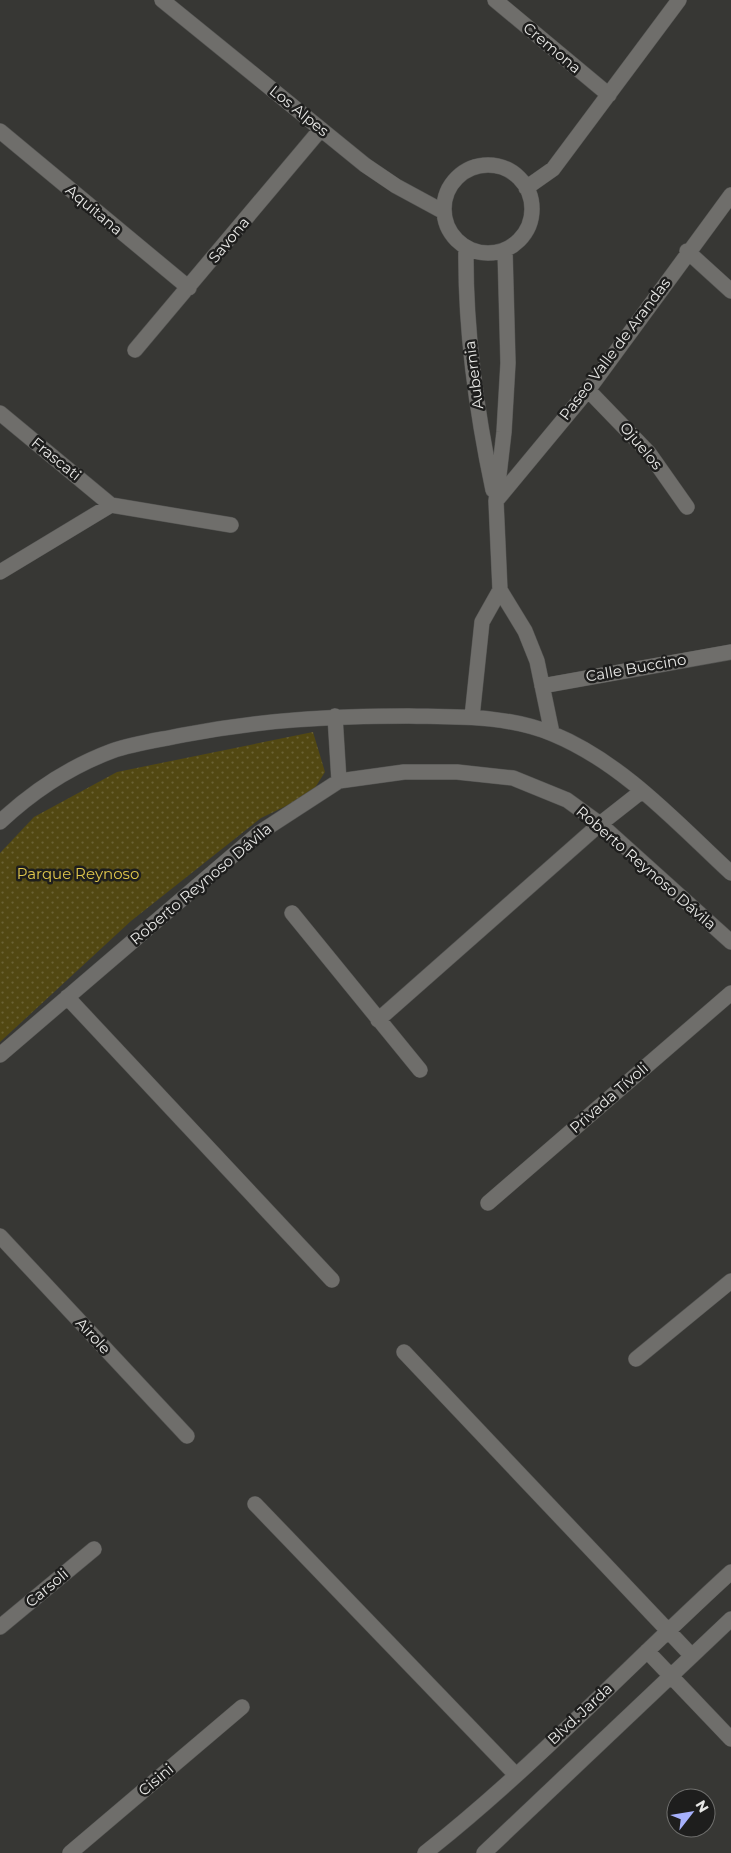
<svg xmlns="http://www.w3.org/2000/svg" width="731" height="1853" font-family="Montserrat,sans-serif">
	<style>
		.park { fill: url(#park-dots) }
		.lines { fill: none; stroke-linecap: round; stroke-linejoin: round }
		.street-casing { stroke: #535351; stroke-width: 16 }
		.street { stroke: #6f6e6b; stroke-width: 15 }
		.labels { text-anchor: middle; stroke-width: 5; stroke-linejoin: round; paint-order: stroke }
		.street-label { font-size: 15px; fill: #e8e8e6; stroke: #1e1e1d }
		.park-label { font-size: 15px; fill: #e0c74c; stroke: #1e1e1d }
	</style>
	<defs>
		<pattern id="park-dots" width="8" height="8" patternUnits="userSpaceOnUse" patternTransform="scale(1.25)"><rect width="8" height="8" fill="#524812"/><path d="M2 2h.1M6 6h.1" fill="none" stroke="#6b6234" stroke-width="1.8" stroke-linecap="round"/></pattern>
	</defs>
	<rect width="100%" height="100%" fill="#373734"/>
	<path class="park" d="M313,732L325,772L311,794L261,818L131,921L0,1042V853L34,817L117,772Z"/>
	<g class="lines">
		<defs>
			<path id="street" d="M162,0L365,165L396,186L444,212
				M495,0L609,95
				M0,131L189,288
				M444 209a44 44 0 1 1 88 0a44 44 0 1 1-88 0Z
				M526,188L553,169L679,0
				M466,248C465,330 476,410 493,490
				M505,250L508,363L504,432L496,501L500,590L525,631L537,661L552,733
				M687,251L731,291
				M135,350L321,129
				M588,390L649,453L687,507
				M0,413L111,505L231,525
				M496,501L588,390L731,195
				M0,572L111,505
				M542,686L731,652
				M335,716L339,781
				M472,717L482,622L500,590
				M0,822C33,791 69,767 112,751C135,743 160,740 183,735C261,720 330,716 409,716C458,717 507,715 553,734C623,763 677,823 731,873
				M292,913L420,1070
				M67,997L332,1280
				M378,1020L600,824L642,791
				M0,1055L259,833L339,781L404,772H457L513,778L567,800L600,824L731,942
				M488,1203L731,993
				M0,1236L187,1436
				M404,1352L691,1655
				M636,1359L731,1281
				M255,1504L516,1775
				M0,1627L94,1549
				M647,1651L731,1739
				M70,1853L242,1707
				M425,1853C534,1767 629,1665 731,1572
				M484,1853L731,1619"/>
		</defs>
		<use href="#street" class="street-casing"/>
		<use href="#street" class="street"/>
	</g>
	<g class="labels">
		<g class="street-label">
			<text transform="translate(552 48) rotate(40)" y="5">Cremona</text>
			<text transform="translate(299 111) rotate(39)" y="5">Los Alpes</text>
			<text transform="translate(94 210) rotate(40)" y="5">Aquitana</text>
			<text transform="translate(229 240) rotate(-50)" y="5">Savona</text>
			<text transform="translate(615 349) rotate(-53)" y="5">Paseo Valle de Arandas</text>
			<text transform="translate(474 375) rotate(-97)" y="5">Aubernia</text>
			<text transform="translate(641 446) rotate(50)" y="5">Ojuelos</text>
			<text transform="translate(56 459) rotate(39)" y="5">Frascati</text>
			<text transform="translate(636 668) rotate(-10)" y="5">Calle Buccino</text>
			<text transform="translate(646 868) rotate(41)" y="5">Roberto Reynoso Dávila</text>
			<text transform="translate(201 884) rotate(-40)" y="5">Roberto Reynoso Dávila</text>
			<text transform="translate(609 1098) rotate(-41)" y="5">Privada Tívoli</text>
			<text transform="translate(93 1336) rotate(47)" y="5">Airole</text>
			<text transform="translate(47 1588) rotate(-40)" y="5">Carsoli</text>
			<text transform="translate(580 1714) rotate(-43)" y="5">Blvd. Jarda</text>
			<text transform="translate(156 1780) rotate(-40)" y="5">Cisini</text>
		</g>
		<g class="park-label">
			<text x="78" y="879">Parque Reynoso</text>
		</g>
	</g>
	<g transform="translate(691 1813) rotate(59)"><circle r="24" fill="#1e1e1d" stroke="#6f6f6d"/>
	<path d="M0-4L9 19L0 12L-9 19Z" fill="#a7b1fc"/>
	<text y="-8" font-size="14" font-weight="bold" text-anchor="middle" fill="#e8e8e6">N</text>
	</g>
</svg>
